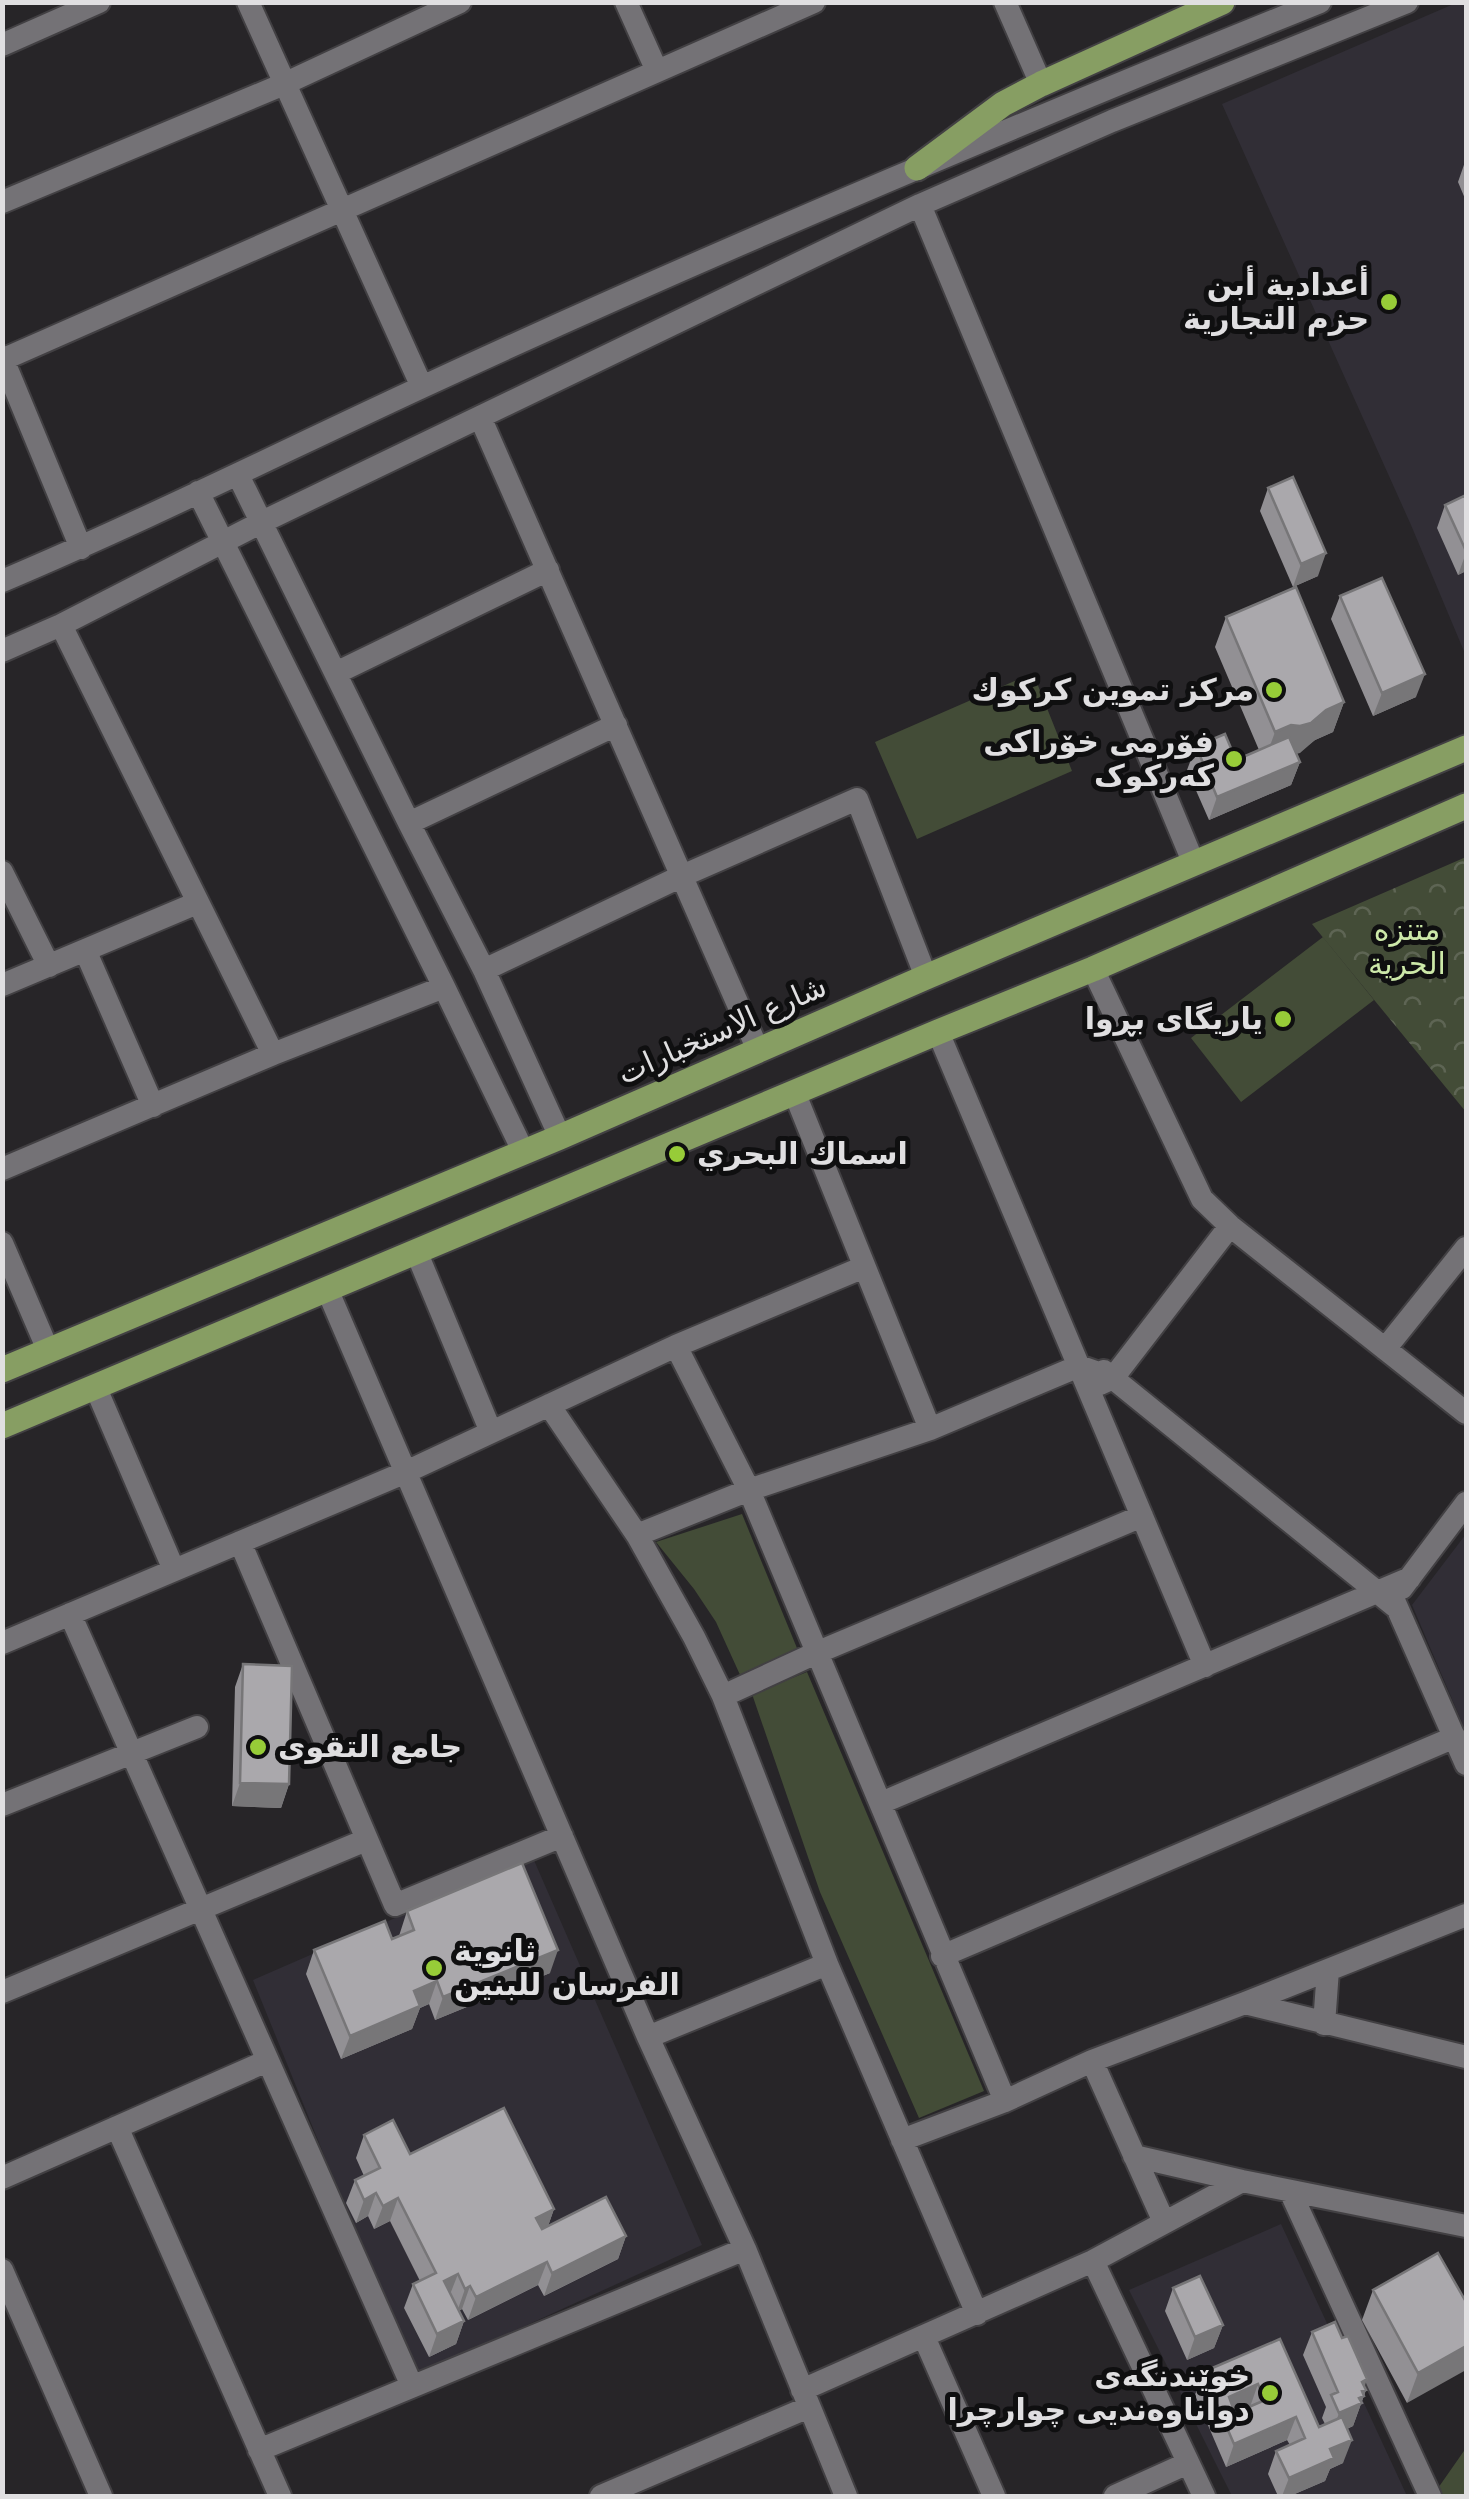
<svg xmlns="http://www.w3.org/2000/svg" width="1469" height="2499" font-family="'DejaVu Sans','Noto Naskh Arabic',sans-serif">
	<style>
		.built { fill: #312e36 }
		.green { fill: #434c37 }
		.park { fill: url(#park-crowns) }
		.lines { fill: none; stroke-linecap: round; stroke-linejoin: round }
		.minor-casing { stroke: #424043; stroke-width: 26 }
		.major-casing { stroke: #424043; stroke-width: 29 }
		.minor { stroke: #747276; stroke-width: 22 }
		.major { stroke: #879e63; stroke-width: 25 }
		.wall { fill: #929094 }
		.shaded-wall { fill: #777678 }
		.building { fill: #aaa8ac; stroke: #777678; stroke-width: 2.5; fill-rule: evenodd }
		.poi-dot { fill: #97cc38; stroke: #0f0f10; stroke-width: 4 }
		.labels { text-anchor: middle; stroke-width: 10; stroke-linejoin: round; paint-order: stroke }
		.poi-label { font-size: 30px; font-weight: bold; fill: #e0dfe1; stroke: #0f0f10; text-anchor: end }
		.park-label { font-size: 30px; fill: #cde9a9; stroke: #0f0f10 }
		.street-label { font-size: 30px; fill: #e0dfe1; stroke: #0f0f10 }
	</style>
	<defs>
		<pattern id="park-crowns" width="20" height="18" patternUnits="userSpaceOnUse" patternTransform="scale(2.5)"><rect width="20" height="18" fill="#434c37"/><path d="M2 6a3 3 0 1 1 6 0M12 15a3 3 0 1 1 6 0" fill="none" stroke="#5e6554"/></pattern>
	</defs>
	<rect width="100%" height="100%" fill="#272528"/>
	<path class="built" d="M1456,3H1466V656L1411,525L1222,104Z
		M1466,1534V1732L1412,1605Z
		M533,1858L702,2245L420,2374L326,2160L253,1980Z
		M1281,2224L1407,2496H1232L1129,2290Z"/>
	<path class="green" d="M1033,673L1072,771L917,839L875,742Z
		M1323,937L1374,1000L1241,1102L1191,1038Z
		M742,1514L799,1653L741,1677L716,1622L694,1589L656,1542Z
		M807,1672L984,2091L919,2118L820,1892L752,1694Z
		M1466,2448V2496H1445L1436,2491Z"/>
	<path class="park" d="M1466,857V1112L1312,924Z"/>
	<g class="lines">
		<defs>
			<path id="minor" d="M248,2L422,387
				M626,2L657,71
				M1005,2L1041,84
				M2,45L99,2
				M2,202L284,84L460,2
				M920,205L1194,864
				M2,357L81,548
				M2,360L814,2
				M480,417L758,1050
				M238,475L409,823L484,970L560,1137
				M198,492L444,987L523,1151
				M2,581C144,521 282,452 422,387C717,250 1018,124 1320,2
				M61,625L273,1054
				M2,651L61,625L262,522L920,205L1112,121L1407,2
				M336,673L548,570
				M409,823L616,725
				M2,872L49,966
				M85,950L153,1106
				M1093,969L1202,1199L1230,1226L1466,1413
				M484,970L682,876L857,799L926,977
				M2,985L197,903
				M938,1032L1205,1666
				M795,1094L930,1429
				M2,1169L273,1054L444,987
				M2,1243L48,1350
				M416,1251L491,1432
				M327,1289L648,2037L745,2249L846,2496
				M676,1346L749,1490L1005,2101
				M1385,1349L1466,1248
				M1104,1371L1397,1608
				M1100,1384L1113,1378L1230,1226
				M95,1386L174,1570
				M549,1405L637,1535L694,1637L723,1696L827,1964L977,2314
				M637,1535L749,1490L930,1429L1079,1366L1113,1378
				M240,1542L395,1905L562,1836
				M1402,1588L1466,1503
				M1392,1596L1466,1764
				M70,1614L412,2386
				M2,1643L406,1472L676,1346L864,1267
				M723,1696L816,1653L1142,1516
				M881,1803L1410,1578
				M2,1805L197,1727
				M942,1956L1455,1737
				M2,1992L366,1840
				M1245,2003L1466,2057
				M1324,2024L1328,1970
				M648,2037L827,1964
				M1092,2061L1164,2222
				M117,2127L280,2496
				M902,2140L1005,2101L1092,2061L1245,2003L1466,1915
				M1134,2156L1242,2181L1466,2226
				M2,2178L267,2061
				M1290,2191L1430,2496
				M1093,2261L1204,2496
				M2,2270L101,2496
				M924,2337L994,2496
				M802,2390L1093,2261L1242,2181
				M259,2450L745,2249
				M601,2496L809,2407
				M1115,2496L1188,2463"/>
			<path id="major" d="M917,168L1003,104L1041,84L1222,2
				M2,1370L560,1137L926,977L1466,748
				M2,1426L938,1032L1093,969L1466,806"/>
		</defs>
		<use href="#minor" class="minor-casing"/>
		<use href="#major" class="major-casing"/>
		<use href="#minor" class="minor"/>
		<use href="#major" class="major"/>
	</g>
	<path class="wall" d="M1466,159V201L1458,182Z
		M1268,488L1318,576L1293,587L1260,511Z
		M1466,495V571L1458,575L1437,528L1445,505Z
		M1340,596L1416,697L1373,716L1331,619Z
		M1226,617L1344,702L1333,732L1315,740L1296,754L1300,762L1291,785L1209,820L1187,770L1196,746L1236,760L1259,750L1215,647Z
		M243,1664L289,1784L281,1808L232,1806L235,1687Z
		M407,1911L550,1973L435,2020L429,2004L420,2008L412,2029L341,2059L306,1974L314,1950L392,1939L399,1936Z
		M364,2135L410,2154L554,2209L548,2226L626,2236L618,2259L544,2296L538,2285L468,2320L462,2309L459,2311L464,2321L456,2344L429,2357L404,2308L413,2284L420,2281L390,2221L374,2229L368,2216L356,2223L346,2203L355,2180L364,2176L356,2158Z
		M1173,2288L1223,2325L1214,2348L1187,2360L1165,2311Z
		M1373,2290L1466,2302L1407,2403L1362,2320Z
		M1312,2332L1366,2390L1353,2426L1347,2429L1343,2463L1330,2469L1325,2481L1290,2496H1278L1268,2474L1276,2451L1290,2445L1287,2440L1226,2467L1195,2395L1203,2372L1280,2339L1319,2427L1325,2424L1322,2418L1326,2407L1303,2355Z"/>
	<path class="shaded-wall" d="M1326,553L1318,576L1293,587L1301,564Z
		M1466,553V571L1458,575Z
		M1425,674L1416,697L1373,716L1382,693Z
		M1344,702L1333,732L1315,740L1300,753L1264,762L1275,732Z
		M1300,762L1291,785L1209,820L1217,797Z
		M240,1783L289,1784L281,1808L232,1806Z
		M558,1950L550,1973L435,2020L443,1997Z
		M437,1981L429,2004L420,2008L412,2029L341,2059L350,2036L414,1991Z
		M376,2193L368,2216L356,2223L364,2200Z
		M398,2198L390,2221L374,2229L383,2206Z
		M554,2209L546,2232L528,2241L536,2218Z
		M626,2236L618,2259L544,2296L552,2273Z
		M547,2262L538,2285L468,2320L476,2297Z
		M458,2274L449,2297L444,2281Z
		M470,2286L462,2309L457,2312L465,2289Z
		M464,2321L456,2344L429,2357L437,2334Z
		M1223,2325L1214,2348L1187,2360L1195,2337Z
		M1466,2346V2370L1407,2403L1418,2373Z
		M1367,2379L1363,2391L1366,2390L1353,2426L1331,2436L1339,2413L1362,2382Z
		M1258,2384L1250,2407L1223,2418L1229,2397Z
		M1296,2417L1287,2440L1226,2467L1234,2444Z
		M1352,2440L1343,2463L1330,2469L1325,2481L1290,2496H1282L1289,2478L1330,2449Z"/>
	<path class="building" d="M1293,477L1326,553L1301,564L1268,488Z
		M1466,495V551L1445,505Z
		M1382,578L1425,674L1382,693L1340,596Z
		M1296,587L1344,702L1326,710L1311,723L1300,726L1291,725L1275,732L1226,617Z
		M1225,734L1236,760L1289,737L1300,762L1217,797L1196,746Z
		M243,1664L292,1666L289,1784L240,1783Z
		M522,1863L558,1950L443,1997L437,1981L414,1991L420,2006L350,2036L314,1950L385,1921L392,1939L414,1930L407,1911Z
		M504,2108L554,2209L536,2218L542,2229L606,2197L626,2236L552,2273L547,2262L476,2297L470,2286L465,2289L458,2274L444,2281L464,2321L437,2334L413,2284L436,2273L398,2198L383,2206L376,2193L364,2200L355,2180L380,2168L364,2135L393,2120L410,2154Z
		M1438,2253L1466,2302V2346L1418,2373L1373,2290Z
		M1200,2276L1223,2325L1195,2337L1173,2288Z
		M1335,2322L1342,2338L1348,2336L1367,2379L1362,2382L1366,2390L1362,2391L1364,2396L1359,2398L1362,2403L1339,2413L1331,2395L1338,2392L1312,2332Z
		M1280,2339L1319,2427L1342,2417L1352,2440L1330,2449L1334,2458L1289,2478L1276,2451L1305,2438L1296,2417L1234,2444L1203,2372ZM1258,2384L1265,2400L1235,2413L1229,2397Z"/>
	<g class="poi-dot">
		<circle cx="1389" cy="302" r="10"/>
		<circle cx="1274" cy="690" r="10"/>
		<circle cx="1234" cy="759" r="10"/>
		<circle cx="1283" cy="1019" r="10"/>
		<circle cx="677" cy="1154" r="10"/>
		<circle cx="258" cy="1747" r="10"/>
		<circle cx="434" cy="1968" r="10"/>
		<circle cx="1270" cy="2393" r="10"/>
	</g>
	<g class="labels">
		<g class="poi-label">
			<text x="1369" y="295">أعدادية أبن<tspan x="1369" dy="34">حزم التجارية</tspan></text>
			<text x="1254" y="700">مركز تموين كركوك</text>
			<text x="1214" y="752">فۆرمی خۆراکی<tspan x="1214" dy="34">کەرکوک</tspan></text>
			<text x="1263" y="1029">یاریگای بڕوا</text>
			<text x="697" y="1164" text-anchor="start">اسماك البحري</text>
			<text x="278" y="1757" text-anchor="start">جامع التقوى</text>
			<text x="454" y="1961" text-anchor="start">ثانوية<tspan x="454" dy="34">الفرسان للبنين</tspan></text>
			<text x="1250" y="2386">خوێندنگەی<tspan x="1250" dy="34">دواناوەندیی چوارچرا</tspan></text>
		</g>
		<g class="park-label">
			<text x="1407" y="940">متنزه<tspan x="1407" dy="34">الحرية</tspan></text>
		</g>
		<g class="street-label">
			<text transform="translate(722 1030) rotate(-24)" y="10">شارع الاستخبارات</text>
		</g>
	</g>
	<rect width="1469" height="2499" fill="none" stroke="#e0dfe1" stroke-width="10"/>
</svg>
